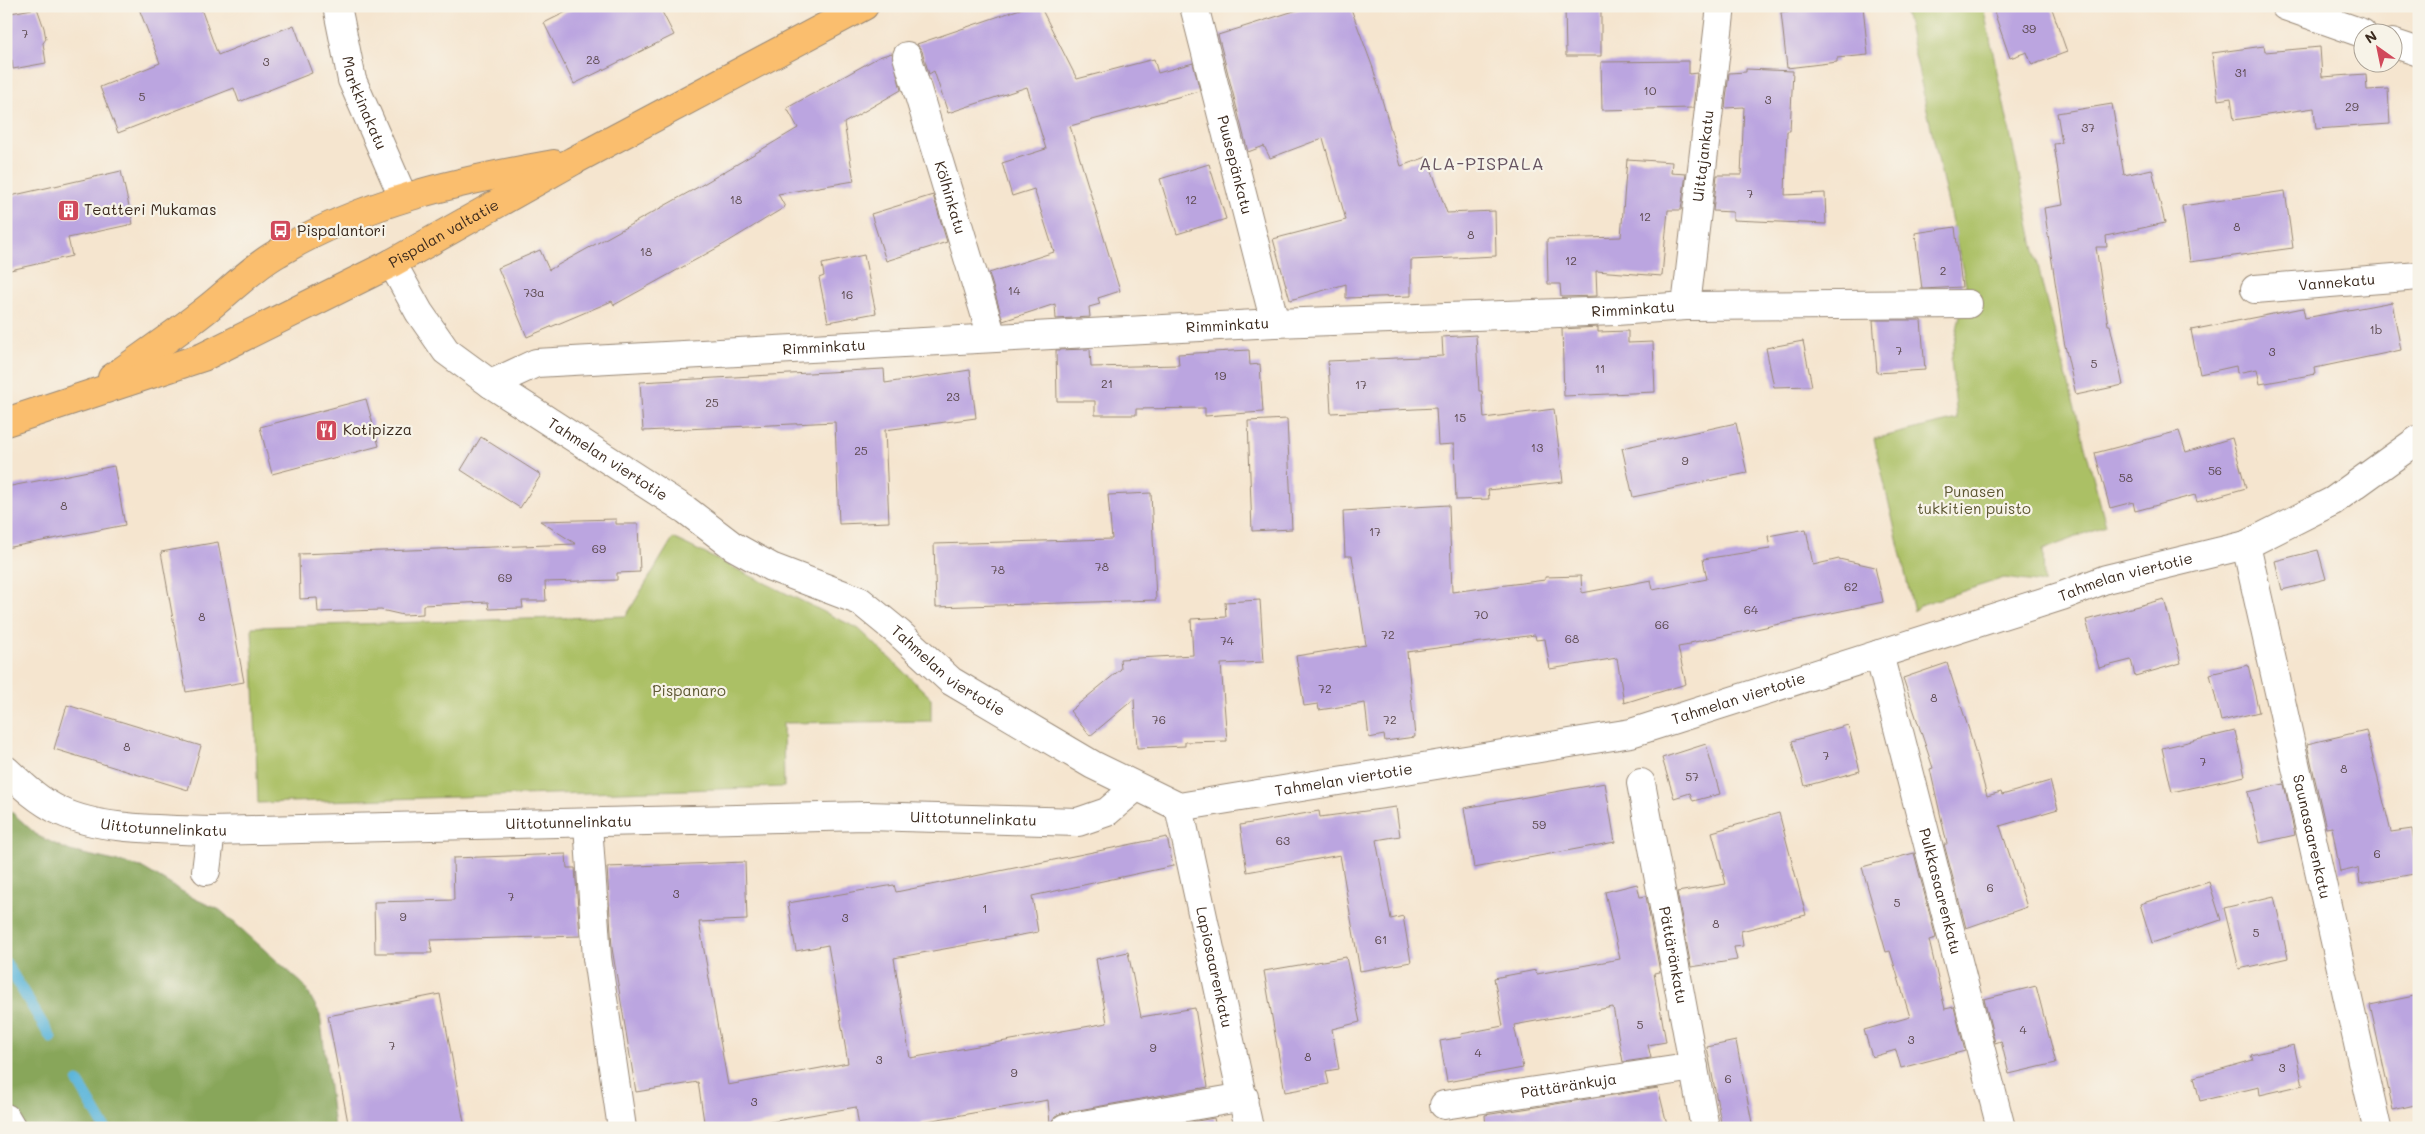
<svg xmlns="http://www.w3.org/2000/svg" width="2425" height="1134" font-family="Mali,sans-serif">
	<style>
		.green { fill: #abc065; stroke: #737542 }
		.forest { fill: #88a65a; stroke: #62683c }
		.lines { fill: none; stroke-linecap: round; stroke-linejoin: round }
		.stream { stroke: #5db6da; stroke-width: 11 }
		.building { fill: #bba5e0 }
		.minor-casing { stroke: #988876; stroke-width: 30 }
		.major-casing { stroke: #988876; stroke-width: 30 }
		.minor { stroke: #fff; stroke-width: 28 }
		.major { stroke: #fabe6e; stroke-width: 28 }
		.labels { text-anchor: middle; stroke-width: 4.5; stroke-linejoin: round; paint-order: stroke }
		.number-label { font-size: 12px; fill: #5b494e }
		.street-label { font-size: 15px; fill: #3b2a1e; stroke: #f7f3e8 }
		.poi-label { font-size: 15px; fill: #3b2a1e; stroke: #f7f3e8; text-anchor: start }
		.park-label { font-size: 15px; fill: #5d5733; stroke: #f7f3e8 }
		.quarter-label { font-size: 18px; letter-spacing: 1px; fill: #685562; stroke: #f7f3e8 }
	</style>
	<rect width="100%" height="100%" fill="#f7f3e8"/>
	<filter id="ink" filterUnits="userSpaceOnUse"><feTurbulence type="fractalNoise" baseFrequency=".02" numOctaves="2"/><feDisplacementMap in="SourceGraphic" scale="10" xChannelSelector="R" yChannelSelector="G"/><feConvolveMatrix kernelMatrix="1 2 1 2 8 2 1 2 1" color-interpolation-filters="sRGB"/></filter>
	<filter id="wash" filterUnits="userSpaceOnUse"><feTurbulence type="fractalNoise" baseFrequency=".0096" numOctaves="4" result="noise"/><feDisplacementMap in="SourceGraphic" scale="20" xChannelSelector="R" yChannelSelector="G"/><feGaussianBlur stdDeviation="1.12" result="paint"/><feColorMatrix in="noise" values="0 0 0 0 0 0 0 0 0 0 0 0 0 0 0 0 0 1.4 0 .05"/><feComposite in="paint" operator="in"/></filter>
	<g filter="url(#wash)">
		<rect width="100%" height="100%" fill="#f5e5cf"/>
		<path class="green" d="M1904,6H1983L2043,288L2106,525L2043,550L2044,583L2004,578L1920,605L1914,612L1874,439L1957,419L1951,360L1966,285Z
			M673,538L859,629L931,698V721L783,723L784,787L258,803L252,627L626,616Z"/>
		<path class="forest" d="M6,807L38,836L70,851L141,867L195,899L220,910L304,985L320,1014L334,1128H6Z"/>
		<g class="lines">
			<path class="stream" d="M6,963L51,1038
				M78,1082L105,1128"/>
		</g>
		<g id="blocks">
			<path class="building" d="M138,6H200L218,55L294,25L312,73L239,102L234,88L118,133L100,87L160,63Z
				M578,6H659L674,35L574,84L544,23Z
				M1029,6H1040L1077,79L1154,59L1158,73L1193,63L1200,91L1070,126L1120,291L1098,298L1100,304L1089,307L1090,317L1056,319L1055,304L1003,321L989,273L1054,252L1034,189L1012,196L1002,163L1046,149L1027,87L948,113L934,71L929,74L922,51L917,44Z
				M1310,6H1350L1373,68L1401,166L1427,157L1447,213L1495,211L1496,256L1411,260V296L1346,298V284L1290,300L1273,239L1346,220L1323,138L1270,158L1264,146L1248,152L1218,35Z
				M1565,6H1601V56H1566Z
				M1834,6H1863L1868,55L1837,58V62L1787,68L1781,12Z
				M1992,6H2051L2067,52L2032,65L2027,52L2010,58Z
				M37,8L44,28L46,39L43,43L46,63L13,69L12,60L6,61V14Z
				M2264,46L2265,52L2320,47L2322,77L2366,74L2367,90L2388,89L2390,124L2316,129L2314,108L2234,120L2231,98L2218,100L2212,53Z
				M892,53L901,90L844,123L854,181L778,194L785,207L726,243L614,305L612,301L527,337L498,268L540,250L549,270L700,186L798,128L787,108L879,57Z
				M1689,61V74L1697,73L1693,108L1602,110L1601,62Z
				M1746,69L1793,71L1790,131H1787L1785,195L1825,193L1826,224L1733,220V212L1713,211L1717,175H1741L1744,107L1725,108L1729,73L1746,72Z
				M2112,104L2124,175L2152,169L2165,223L2106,236L2107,247H2096L2108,325H2110L2123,385L2076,395L2064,341L2044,208L2063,205L2054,144L2062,143L2057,113Z
				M1627,159L1672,162L1671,173L1686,174L1681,210H1668L1662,276L1596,271L1597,296L1561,297L1560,284H1548L1547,239L1621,237Z
				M1209,164L1226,219L1177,234L1160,179Z
				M121,171L133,224L68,238L72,256L6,271V197Z
				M2285,191L2293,248L2190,262L2182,206Z
				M933,195L947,242L886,261L871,214Z
				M1955,227L1962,287L1922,289L1915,233Z
				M864,255L876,313L828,322L819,278L824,276L822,264Z
				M2392,302L2401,350L2315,368L2316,374L2260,384L2257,369L2237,373L2236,366L2200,374L2191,330L2303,308L2305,318Z
				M1873,320H1921L1925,370L1877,373Z
				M1598,327V332L1628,331V343L1653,342L1655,392L1564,396L1562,329Z
				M1476,335L1479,391H1482L1484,418L1554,409L1563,482L1488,490L1489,499L1456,500L1454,444L1438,445L1436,408L1331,413L1328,361L1443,356L1442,337Z
				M1803,341L1812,386L1774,387L1766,348Z
				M1090,349L1091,367L1179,365L1178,354L1249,350L1250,365L1260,364L1263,412L1205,416V408L1136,409V415H1095V401H1057L1056,350Z
				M884,369L885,383L970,370L976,418L885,430L889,522L839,524L835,422L643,431L640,382Z
				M366,399L379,446L272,474L260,427Z
				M1287,419L1292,529L1252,531L1248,421Z
				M1736,423L1747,473L1633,497L1622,448Z
				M2179,431L2186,452L2232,438L2246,488L2197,502L2195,495L2135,511L2133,502L2110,508L2095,453Z
				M481,437L541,475L520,508L461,470Z
				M114,466L125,525L6,548V487Z
				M1151,493L1156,600L936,607L934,544L1112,539L1108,495Z
				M1449,505L1452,592L1545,580V577L1581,576L1582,593L1651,580L1653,590L1707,579L1703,559L1770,549L1768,536L1806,529L1813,565L1839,559L1875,567L1883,602L1690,643V645L1678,647L1686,684L1624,703L1617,658L1550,669L1545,639L1536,640L1535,635L1407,652L1415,737L1385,741L1384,735L1369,738L1365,703L1319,710L1318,704L1304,706L1296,656L1366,645L1352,556H1345L1343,511Z
				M616,519V524H638L640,572L617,573V580L545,582L546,601H522L523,608L489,609L488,602L423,605V614L403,615L381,610L318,612L317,598L300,599L299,554L576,544L540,521Z
				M218,542L244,682L186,692L161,552Z
				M2318,550L2326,579L2282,590L2275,561Z
				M2164,599L2181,663L2135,676L2131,660L2099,668L2086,620Z
				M1260,600L1264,662L1221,664L1227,741L1185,742V746L1137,748L1134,699L1090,736L1070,711L1121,669L1120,659L1193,655L1191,619L1226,617L1225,602Z
				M1947,663L1970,733L1987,796L2001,792L2002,795L2050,781L2058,809L2000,826L2027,907L1966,928L1944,844H1947L1930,769L1933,768L1903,678Z
				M2248,665L2259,712L2221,721L2210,674Z
				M67,705L201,746L188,790L54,749Z
				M1848,725L1860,771L1805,786L1792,741Z
				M2366,730L2391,832L2412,829L2419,873L2360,884L2358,868L2340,872L2332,827L2326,828L2307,744Z
				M2235,731L2245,776L2172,792L2162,748Z
				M1706,744L1720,794L1693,801L1690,793L1674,798L1662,758Z
				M1605,783L1615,842L1474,868L1464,808Z
				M2284,784L2295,835L2260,843L2248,792Z
				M1396,807L1400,836L1376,840L1391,919L1403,916L1411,962L1360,971L1340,855L1247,872L1240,825L1319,811L1320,817Z
				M1779,813L1806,915L1741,931L1743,946L1734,947L1737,960L1691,967L1677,892L1726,884L1712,832Z
				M1167,837L1173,866L1032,896L1038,932L894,958L910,1058L1107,1023L1096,959L1128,952L1141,1017L1195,1008L1208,1087L1062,1113L1055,1116L1050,1124L1048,1100L921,1122L922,1128H859L856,1107L736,1128H705L698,1082L636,1092L612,948L607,867L745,862L747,920L699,922L728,1085L848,1063L828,945L796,951L788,903L894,885L896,892Z
				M1914,853L1936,938L1929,940L1945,1009L1954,1007L1965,1051L1901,1068L1896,1050L1872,1057L1864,1030L1910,1017L1890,951L1886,952L1862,867Z
				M566,854L567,868H575L580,936L430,940L432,953H375L374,902L454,900L453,858Z
				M2209,882L2221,920L2152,943L2140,904Z
				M1637,884L1640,897L1646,896L1660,972L1654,973L1666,1042L1648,1045L1651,1058L1623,1062L1613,1007L1514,1025L1523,1068L1447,1082L1440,1041L1462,1037L1461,1034L1503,1026L1494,978L1536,970L1537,974L1620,959L1605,892Z
				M2274,896L2288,958L2239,969L2224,908Z
				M1346,957L1360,1022L1332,1029L1339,1069L1326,1071L1329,1084L1285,1092L1264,971Z
				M2036,986L2056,1063L2009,1074L2001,1041L1995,1043L1984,999Z
				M440,994L465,1128H349L328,1016Z
				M2419,995V1104L2393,1110L2370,1005Z
				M1736,1041L1753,1128H1722L1707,1047Z
				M2294,1045L2303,1085L2260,1095L2259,1087L2200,1101L2194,1077L2253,1060L2251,1055Z
				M1658,1088L1668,1128H1486L1485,1115Z
				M1214,1118L1216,1128H1158Z"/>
		</g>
	</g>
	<g filter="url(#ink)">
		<use href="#blocks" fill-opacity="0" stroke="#988876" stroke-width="1"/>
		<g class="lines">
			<defs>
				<g id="minor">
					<path id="s1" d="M337,6L352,80L403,197"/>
					<path id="s2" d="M1194,6L1275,323"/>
					<path d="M2285,6L2362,33"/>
					<path d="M2392,43L2419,52"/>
					<path id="s3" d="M907,56L992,337"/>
					<path id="s4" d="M392,263L419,312L446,351L491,384L686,510L733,546L771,567L860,601L899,633L951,681L1093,765L1179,807L1631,733L2062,596L2106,579L2246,545L2333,501L2419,439"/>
					<path id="s5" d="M2255,289L2419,276"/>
					<path id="s6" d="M1686,306L1721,6"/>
					<path id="s7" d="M491,384L536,363L1275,323L1616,311L1686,306L1968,304"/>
					<path id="s8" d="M2246,545L2377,1128"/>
					<path id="s9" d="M1879,654L2001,1128"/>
					<path id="s10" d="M6,770C23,786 39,801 60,811C101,831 166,829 211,831L867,816L1078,822L1107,812L1136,787"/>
					<path id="s11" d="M1641,783L1705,1128"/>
					<path id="s12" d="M1179,807L1249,1128"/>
					<path d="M588,824L597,958L622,1128"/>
					<path d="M206,871L211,831"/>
					<path id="s13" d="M1444,1105L1694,1067"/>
					<path d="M6,1118L12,1128"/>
					<path d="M1065,1128L1244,1097"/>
				</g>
				<g id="major">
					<path d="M112,378C144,355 177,333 207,309C230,291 253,267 278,253C364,202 457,181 554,164"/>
					<path id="s14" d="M6,422L203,357L392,263L573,161L864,6"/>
				</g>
			</defs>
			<use href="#minor" class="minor-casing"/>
			<use href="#major" class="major-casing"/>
			<use href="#minor" class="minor"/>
			<use href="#major" class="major"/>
		</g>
	</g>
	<defs>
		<symbol id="building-square" viewBox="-11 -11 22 22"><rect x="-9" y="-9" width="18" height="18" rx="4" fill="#d1495b" stroke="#f7f3e8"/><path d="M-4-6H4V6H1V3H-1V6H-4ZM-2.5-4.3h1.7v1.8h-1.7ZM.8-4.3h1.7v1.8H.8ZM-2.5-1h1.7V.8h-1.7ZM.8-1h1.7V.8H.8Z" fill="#fff"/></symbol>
		<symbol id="bus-square" viewBox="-11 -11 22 22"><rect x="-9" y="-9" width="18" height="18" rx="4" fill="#d1495b" stroke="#f7f3e8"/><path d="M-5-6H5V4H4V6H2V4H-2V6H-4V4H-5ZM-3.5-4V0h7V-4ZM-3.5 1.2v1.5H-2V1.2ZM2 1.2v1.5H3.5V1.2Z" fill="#fff"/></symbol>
		<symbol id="restaurant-square" viewBox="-11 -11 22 22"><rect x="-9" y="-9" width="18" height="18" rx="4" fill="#d1495b" stroke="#f7f3e8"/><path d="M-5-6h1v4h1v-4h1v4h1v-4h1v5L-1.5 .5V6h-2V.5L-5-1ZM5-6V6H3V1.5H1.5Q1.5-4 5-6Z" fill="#fff"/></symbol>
	</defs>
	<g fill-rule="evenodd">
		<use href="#building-square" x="56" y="198" width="25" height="25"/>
		<use href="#bus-square" x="268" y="218" width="25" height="25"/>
		<use href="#restaurant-square" x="314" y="418" width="25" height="25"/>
	</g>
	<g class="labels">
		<g class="number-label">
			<text x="2029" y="33">39</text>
			<text x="25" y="38">7</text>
			<text x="593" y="64">28</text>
			<text x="266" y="66">3</text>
			<text x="2241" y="77">31</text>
			<text x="1650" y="95">10</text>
			<text x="142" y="101">5</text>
			<text x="1768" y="104">3</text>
			<text x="2352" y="111">29</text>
			<text x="2088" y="132">37</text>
			<text x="1750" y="198">7</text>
			<text x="736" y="204">18</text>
			<text x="1191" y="204">12</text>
			<text x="1645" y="221">12</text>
			<text x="2237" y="231">8</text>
			<text x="1471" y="239">8</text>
			<text x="646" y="256">18</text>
			<text x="1571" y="265">12</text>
			<text x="1943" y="275">2</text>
			<text x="1014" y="295">14</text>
			<text x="534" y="297">73a</text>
			<text x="847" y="299">16</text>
			<text x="2376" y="334">1b</text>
			<text x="1899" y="355">7</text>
			<text x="2272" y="356">3</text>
			<text x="2094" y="368">5</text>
			<text x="1600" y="373">11</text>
			<text x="1220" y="380">19</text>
			<text x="1107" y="388">21</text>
			<text x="1361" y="389">17</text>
			<text x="953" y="401">23</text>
			<text x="712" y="407">25</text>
			<text x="1460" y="422">15</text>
			<text x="1537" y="452">13</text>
			<text x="861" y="455">25</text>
			<text x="1685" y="465">9</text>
			<text x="2215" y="475">56</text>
			<text x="2126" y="482">58</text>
			<text x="64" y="510">8</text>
			<text x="1375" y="536">17</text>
			<text x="599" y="553">69</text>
			<text x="1102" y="571">78</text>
			<text x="998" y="574">78</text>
			<text x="505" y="582">69</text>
			<text x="1851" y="591">62</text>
			<text x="1751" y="614">64</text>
			<text x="1481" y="619">70</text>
			<text x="202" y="621">8</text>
			<text x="1662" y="629">66</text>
			<text x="1388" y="639">72</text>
			<text x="1572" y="643">68</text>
			<text x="1227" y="645">74</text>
			<text x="1325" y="693">72</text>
			<text x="1934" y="702">8</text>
			<text x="1159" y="724">76</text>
			<text x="1390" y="724">72</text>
			<text x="127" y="751">8</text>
			<text x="1826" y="760">7</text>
			<text x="2203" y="766">7</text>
			<text x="2344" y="773">8</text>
			<text x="1692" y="781">57</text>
			<text x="1539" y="829">59</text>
			<text x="1283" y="845">63</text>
			<text x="2377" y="858">6</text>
			<text x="1990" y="892">6</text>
			<text x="676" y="898">3</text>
			<text x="511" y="901">7</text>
			<text x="1897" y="907">5</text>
			<text x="985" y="913">1</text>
			<text x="403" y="921">9</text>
			<text x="845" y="922">3</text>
			<text x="1716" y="928">8</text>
			<text x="2256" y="937">5</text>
			<text x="1381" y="944">61</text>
			<text x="1640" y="1029">5</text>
			<text x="2023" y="1034">4</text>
			<text x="1911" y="1044">3</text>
			<text x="392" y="1050">7</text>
			<text x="1153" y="1052">9</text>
			<text x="1478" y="1057">4</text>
			<text x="1308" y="1061">8</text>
			<text x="879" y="1064">3</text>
			<text x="2282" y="1072">3</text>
			<text x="1014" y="1077">9</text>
			<text x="1728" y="1083">6</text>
			<text x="754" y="1106">3</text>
		</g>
		<g class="street-label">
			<text dy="5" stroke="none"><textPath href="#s1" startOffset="101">Markkinakatu</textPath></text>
			<text dy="5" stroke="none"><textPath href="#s6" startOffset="151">Uittajankatu</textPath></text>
			<text dy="5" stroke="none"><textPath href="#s2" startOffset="164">Puusepänkatu</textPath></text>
			<text dy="5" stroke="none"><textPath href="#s3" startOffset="148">Kölhinkatu</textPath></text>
			<text dy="5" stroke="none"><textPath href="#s14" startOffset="478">Pispalan valtatie</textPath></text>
			<text dy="5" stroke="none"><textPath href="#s5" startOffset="82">Vannekatu</textPath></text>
			<text dy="5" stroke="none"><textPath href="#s7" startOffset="1148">Rimminkatu</textPath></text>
			<text dy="5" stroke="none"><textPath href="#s7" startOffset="742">Rimminkatu</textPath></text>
			<text dy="5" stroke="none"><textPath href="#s7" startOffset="338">Rimminkatu</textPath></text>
			<text dy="5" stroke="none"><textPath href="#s4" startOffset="298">Tahmelan viertotie</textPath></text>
			<text dy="5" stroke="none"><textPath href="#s4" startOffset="1948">Tahmelan viertotie</textPath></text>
			<text dy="5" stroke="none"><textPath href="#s4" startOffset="702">Tahmelan viertotie</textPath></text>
			<text dy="5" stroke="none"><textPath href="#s4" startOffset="1542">Tahmelan viertotie</textPath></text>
			<text dy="5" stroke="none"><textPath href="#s4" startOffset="1138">Tahmelan viertotie</textPath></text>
			<text dy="5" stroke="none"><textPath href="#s10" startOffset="984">Uittotunnelinkatu</textPath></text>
			<text dy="5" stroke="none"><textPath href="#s10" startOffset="579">Uittotunnelinkatu</textPath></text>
			<text dy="5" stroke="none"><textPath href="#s10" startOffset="174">Uittotunnelinkatu</textPath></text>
			<text dy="5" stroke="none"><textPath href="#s8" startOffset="299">Saunasaarenkatu</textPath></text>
			<text dy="5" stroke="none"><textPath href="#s9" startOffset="245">Pulkkasaarenkatu</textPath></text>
			<text dy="5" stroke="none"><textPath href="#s11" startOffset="175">Pättäränkatu</textPath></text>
			<text dy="5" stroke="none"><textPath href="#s12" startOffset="164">Lapiosaarenkatu</textPath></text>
			<text dy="5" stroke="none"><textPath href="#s13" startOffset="126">Pättäränkuja</textPath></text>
		</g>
		<g class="poi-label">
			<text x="84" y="215">Teatteri Mukamas</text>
			<text x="297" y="236">Pispalantori</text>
			<text x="343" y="435">Kotipizza</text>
		</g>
		<g class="park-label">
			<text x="1974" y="497">Punasen<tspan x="1974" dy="17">tukkitien puisto</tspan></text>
			<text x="689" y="696">Pispanaro</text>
		</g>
		<g class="quarter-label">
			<text x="1482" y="170">ALA-PISPALA</text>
		</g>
	</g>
	<rect width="2425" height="1134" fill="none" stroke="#f7f3e8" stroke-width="25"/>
	<g transform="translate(2378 48) rotate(327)"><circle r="24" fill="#f7f3e8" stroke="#aca397"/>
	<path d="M0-4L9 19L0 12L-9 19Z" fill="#d1495b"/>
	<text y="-8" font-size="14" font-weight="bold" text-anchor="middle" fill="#3b2a1e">N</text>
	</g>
</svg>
